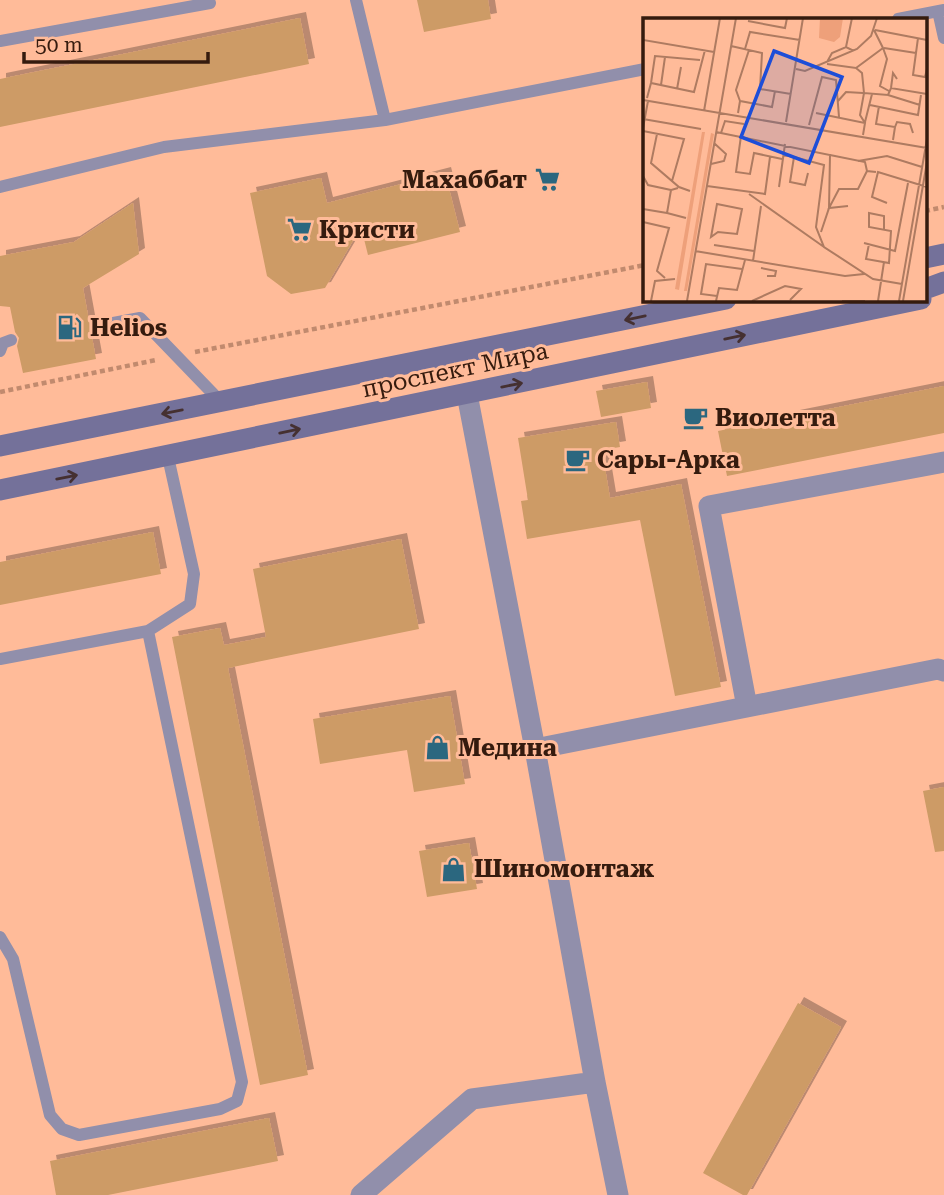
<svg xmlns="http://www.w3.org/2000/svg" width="944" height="1195" font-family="'Roboto Serif',serif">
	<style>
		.building { fill: #cd9b66; filter: url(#shadow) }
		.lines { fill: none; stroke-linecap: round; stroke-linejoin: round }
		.path { stroke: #c18a6e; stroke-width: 4.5; stroke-dasharray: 5 3.5; stroke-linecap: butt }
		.lane { stroke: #918fab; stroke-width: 12 }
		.street { stroke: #918fab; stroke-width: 21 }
		.secondary { stroke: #74719a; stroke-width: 21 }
		.oneway { stroke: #453031 }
		.labels { text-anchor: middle; stroke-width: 6; stroke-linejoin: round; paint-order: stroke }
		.poi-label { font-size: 24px; font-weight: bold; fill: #351b0e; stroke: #fb9; text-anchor: start }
		.street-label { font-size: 24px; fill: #351b0e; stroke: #fb9 }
		.inset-road { fill: none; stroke: #ae7b61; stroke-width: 2 }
		.view { fill: #1d4ed8; fill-opacity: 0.15; stroke: #1d4ed8; stroke-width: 3.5 }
		.inset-edge { fill: none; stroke: #351b0e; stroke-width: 3.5 }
	</style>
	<defs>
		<filter id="shadow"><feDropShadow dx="6" dy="-6" stdDeviation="0" flood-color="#0004"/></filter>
	</defs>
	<rect width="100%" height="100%" fill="#fb9"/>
	<path class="building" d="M417,0H488L491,19L424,32Z
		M300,18L309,64L0,127V79Z
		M445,173L460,232L368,255L361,227L325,288L291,294L267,276L250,193L321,178L327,203Z
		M133,203L139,254L83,288L96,359L23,373L17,346L19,338L15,332L10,307L0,306V256L74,242Z
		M647,382L651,408L601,417L596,391Z
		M944,386V433L727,476L718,431Z
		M616,422L620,447L602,450L610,498L681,484L721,687L675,696L640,520L527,539L521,501L528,500L518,438Z
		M153,532L161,574L0,605V562Z
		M401,539L419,629L228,668L308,1075L260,1085L172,637L220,628L224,645L266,637L253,569Z
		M450,696L465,784L414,792L407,750L320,764L313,719Z
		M944,787V851L935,852L923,791Z
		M469,843L477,889L427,897L419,851Z
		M798,1003L841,1027L747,1195H743L703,1173Z
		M269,1118L278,1161L108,1195H56L50,1161Z"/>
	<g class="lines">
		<path class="path" d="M925,211L944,207
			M195,352L645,265
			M0,392L156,360"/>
		<path class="lane" d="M356,0L385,120
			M938,11L944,38
			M898,19L944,10
			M0,41L210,3
			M0,187L164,147L385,120L645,69
			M108,324L140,318L221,402
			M0,351L3,343L11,340
			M0,659L148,631L190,604L194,574L168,457
			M0,937L13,959L50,1115L62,1129L79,1135L220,1109L237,1101L242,1082L148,631"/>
		<path class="street" d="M467,394L535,749L595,1082L618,1195
			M747,707L709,506L944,462
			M535,749L938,669L944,671
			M361,1195L472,1099L595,1082"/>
		<path class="secondary" d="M925,258L944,254
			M925,289L944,282
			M0,446L726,299
			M0,490L921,299"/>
	</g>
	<defs><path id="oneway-shaft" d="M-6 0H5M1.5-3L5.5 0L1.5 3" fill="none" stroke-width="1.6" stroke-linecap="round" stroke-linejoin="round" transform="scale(1.75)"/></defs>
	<g class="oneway">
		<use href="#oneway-shaft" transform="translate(635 318) rotate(168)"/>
		<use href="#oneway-shaft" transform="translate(735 337) rotate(-12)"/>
		<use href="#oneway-shaft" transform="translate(512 385) rotate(-11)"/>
		<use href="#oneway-shaft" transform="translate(172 412) rotate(169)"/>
		<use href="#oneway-shaft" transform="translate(290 431) rotate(-12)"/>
		<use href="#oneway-shaft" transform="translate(67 477) rotate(-11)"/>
	</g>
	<defs>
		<symbol id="supermarket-bare" viewBox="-9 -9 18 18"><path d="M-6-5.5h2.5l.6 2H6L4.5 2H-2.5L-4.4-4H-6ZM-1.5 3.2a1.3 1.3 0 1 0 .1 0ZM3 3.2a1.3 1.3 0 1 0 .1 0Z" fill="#2b677f" stroke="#fb9" stroke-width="2.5" paint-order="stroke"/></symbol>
		<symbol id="fuel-bare" viewBox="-9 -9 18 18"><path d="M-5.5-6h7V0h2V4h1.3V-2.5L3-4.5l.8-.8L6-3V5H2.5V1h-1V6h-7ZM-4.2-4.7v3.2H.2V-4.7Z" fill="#2b677f" stroke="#fb9" stroke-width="2.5" paint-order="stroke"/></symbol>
		<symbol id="cafe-bare" viewBox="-9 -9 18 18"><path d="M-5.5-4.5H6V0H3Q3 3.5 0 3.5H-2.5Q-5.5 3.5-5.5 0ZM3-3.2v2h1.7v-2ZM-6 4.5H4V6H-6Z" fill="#2b677f" stroke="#fb9" stroke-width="2.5" paint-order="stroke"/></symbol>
		<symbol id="shop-bare" viewBox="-9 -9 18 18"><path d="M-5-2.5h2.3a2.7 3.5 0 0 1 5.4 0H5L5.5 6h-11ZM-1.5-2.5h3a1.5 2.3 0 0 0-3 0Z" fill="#2b677f" stroke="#fb9" stroke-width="2.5" paint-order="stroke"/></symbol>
	</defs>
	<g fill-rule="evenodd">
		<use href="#supermarket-bare" x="530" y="162" width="35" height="35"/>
		<use href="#supermarket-bare" x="282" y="212" width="35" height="35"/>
		<use href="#fuel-bare" x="52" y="310" width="35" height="35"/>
		<use href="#cafe-bare" x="678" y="400" width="35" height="35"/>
		<use href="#cafe-bare" x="560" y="442" width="35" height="35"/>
		<use href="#shop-bare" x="420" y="730" width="35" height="35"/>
		<use href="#shop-bare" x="436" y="852" width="35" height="35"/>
	</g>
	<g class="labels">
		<g class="poi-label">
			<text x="527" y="188" text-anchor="end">Махаббат</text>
			<text x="319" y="238">Кристи</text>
			<text x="90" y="336">Helios</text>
			<text x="715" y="426">Виолетта</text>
			<text x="597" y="468">Сары-Арка</text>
			<text x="458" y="756">Медина</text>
			<text x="474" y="877">Шиномонтаж</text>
		</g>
		<g class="street-label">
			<text transform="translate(455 370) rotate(-12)" y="8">проспект Мира</text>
		</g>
	</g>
	<g transform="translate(643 18)">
		<rect width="284" height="284" fill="#fb9"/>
		<path d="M177,0H200L197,19L191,24L176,20ZM59,114H62L36,272L32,271ZM68,115L71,116L44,273H41Z" fill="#eea07a"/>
		<path class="inset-road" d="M0,2V22L71,34M105,3L142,10L144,0M232,12L284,22M275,20L270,57L282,59L284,51M88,28L119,35L117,71L148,76M203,29L209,0M240,30L244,41L237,68L246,73M241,30L273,35M102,31L107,14L157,22M184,44L189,35L203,29L211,33M184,46L213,50L240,30L231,12M213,50L219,55L221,75M153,51L162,53L214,31L228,18L234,0M8,65L12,38L57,42M18,67L22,39M248,70L250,55L254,61M34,71L38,49M245,77L277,87M4,80L8,65L51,74L62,32M0,82L284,130M97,83L93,72L106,32M195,83L203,74L220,75M227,87L275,97L278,77M236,88L233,106L252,109L250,122M61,93L77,0M95,95L97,83L129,89L132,73M173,95L222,105L220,117M0,101L58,111M143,104L160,0M222,104L229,76M222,105L217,97L221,75L245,77L248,70L284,76M166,107L179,59L193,62L196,99M252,109L254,104L267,106L270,115M0,110L5,83M0,113L41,121L29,163M73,114L187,137L186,190L178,214M78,115L82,103L101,106M14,116L8,145L36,169L47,173M98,118L93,154L107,156L111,135L139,141M140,137L151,139L147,164L162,167L165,155M187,137L222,144L224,153L233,154M151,139L181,147L173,209L181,229L230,261L259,266M215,143L244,138L279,149M68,146L81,143L83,136L71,125M0,158L5,167L28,172M64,168L122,176L127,139M136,169L142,126M35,170L28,172L24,195L43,200M106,176L181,229M244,185L229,179L235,154L284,169M74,186L99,191L94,216L75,214L68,219ZM205,188L186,190L196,171H215L224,153M0,191L24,195M0,204L26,210L14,253L22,260M221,225L252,233L265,165M226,226L223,241L246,245L248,213L226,209V195L241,198V212M71,227L111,233M52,233L202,258L221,256M110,243L118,188M118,250L133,253L132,258H124M74,278L58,276L63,246L99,251M8,283L12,263L32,261M44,283L93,0M73,283L76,270L94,272L102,242M109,283L142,268L158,271L147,282M199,283H222M235,283L241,244M256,283L284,121M260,283L284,144"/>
		<path class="view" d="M131,33L199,59L166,145L98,119Z"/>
		<rect width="284" height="284" class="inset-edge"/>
	</g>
	<path d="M24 52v10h184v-10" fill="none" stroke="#351b0e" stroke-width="3.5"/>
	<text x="35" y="52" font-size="21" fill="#351b0e" stroke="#ffbb99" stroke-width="5" paint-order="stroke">50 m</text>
</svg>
